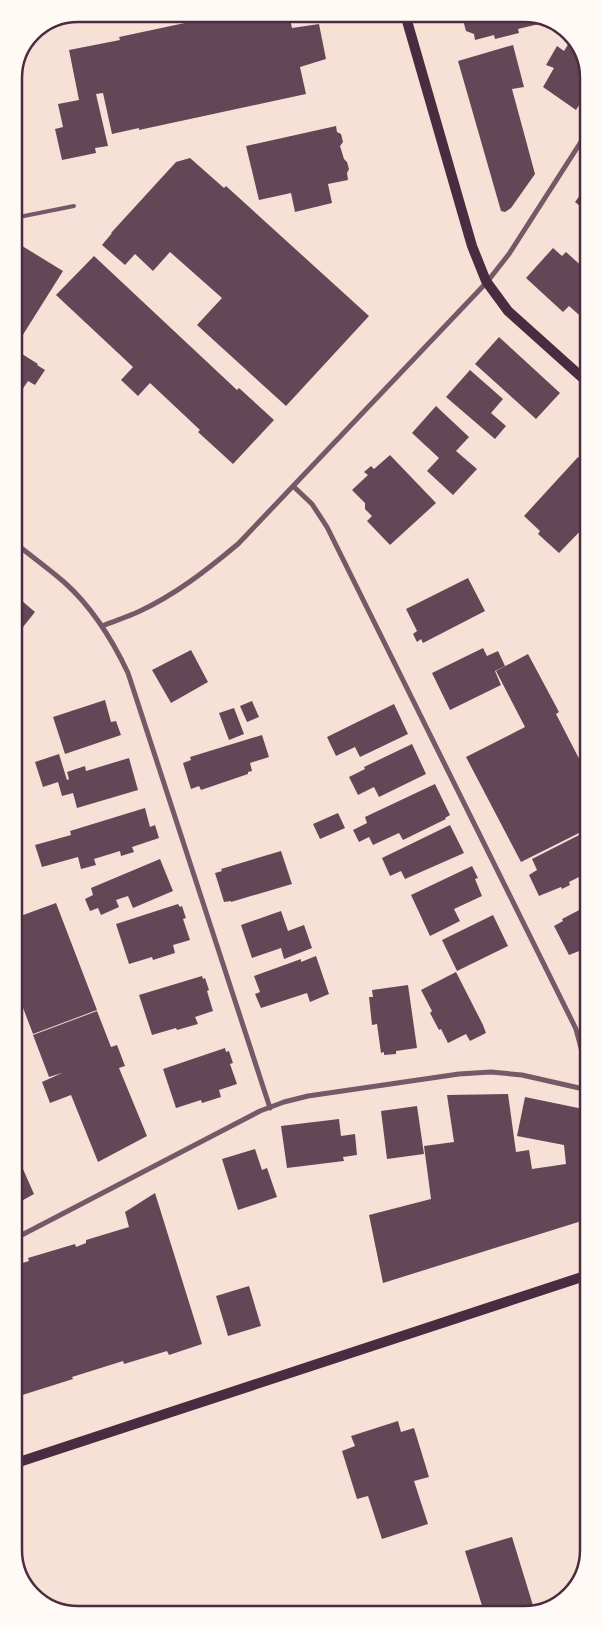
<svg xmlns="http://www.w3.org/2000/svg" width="602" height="1628" font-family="'Playfair Display',serif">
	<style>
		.building { fill: #644757 }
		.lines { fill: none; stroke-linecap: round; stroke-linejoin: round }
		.service { stroke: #755966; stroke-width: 4 }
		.minor { stroke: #755966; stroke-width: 5 }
		.secondary { stroke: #4a2c40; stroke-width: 10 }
		.rim { fill: none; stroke: #4a2c40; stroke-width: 2.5 }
	</style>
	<rect width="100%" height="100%" fill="#f7e1d7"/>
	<path class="building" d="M78,14H102V16L75,23L73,16Z
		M227,14H289L292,28L319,24L326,59L300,67L306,94L139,130V128L112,134L103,93L96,94L108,146L95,148L96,153L62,160L55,129L63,127L58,104L79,100L69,50L120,40L119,37Z
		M459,14H528L538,18L539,24L518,29L519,33L495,39L494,35L475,40L474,34L466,31L463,20H461Z
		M569,43L578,48L586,61V94L576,110L543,87L554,68L546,65L557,46L564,51Z
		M513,45L524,87L512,89L535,174L511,208L505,212L501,211L458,61Z
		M336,126L337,132L341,134L343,142L340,146L344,159L347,162L349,169L347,173L348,180L328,184L332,203L295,212L291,193L259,200L246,146Z
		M190,158L224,188L226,186L369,316L286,406L197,325L222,298L170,252L153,271L135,254L125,265L102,245L112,233H111L176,162Z
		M586,187V211L575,202Z
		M14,241L63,271L14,349Z
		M553,248L562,256L566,252L586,270L582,274L586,278V321L569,306L563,312L526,278Z
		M94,256L237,390L239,388L274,420L233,464L198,432L200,430L150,383L138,396L121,380L133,367L56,295Z
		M499,337L560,393L536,419L475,364Z
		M14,349L38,364L37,365L45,370L35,385L28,381L14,402Z
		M470,370L503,399L491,413L506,426L495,439L446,397Z
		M436,406L469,437L456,451L477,469L453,495L427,471L439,458L412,433Z
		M390,455L436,503L390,545L367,521L372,516L365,509V503L352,490L368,475L364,472L371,466L374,469Z
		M578,457L582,460L584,458L587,461V524L559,553L538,534L540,531L524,516Z
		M468,578L485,611L423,643L421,639L417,642L413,634L417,631L406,609Z
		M15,595L35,612L15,637Z
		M483,648L487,656L498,651L505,666L495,671L501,685L450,710L432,673Z
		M191,650L208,682L171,703L152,670Z
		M528,654L559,712L556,714L587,774V829L521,862L466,757L525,727L496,671Z
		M105,700L111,722L116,721L121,735L65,754L53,717Z
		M252,701L259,717L247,722L240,706Z
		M394,704L408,734L360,757L355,747L336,756L327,737Z
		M234,708L244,734L229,740L219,713Z
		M262,735L269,757L250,763L252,771L248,772V774L201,790L199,786L191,789L183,763L191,760L190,757Z
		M412,744L426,774L379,797L374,787L358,795L349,777L365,769L364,767Z
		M59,754L67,780L69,779L67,772L85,766L86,771L129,758L138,790L77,808L73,793L62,796L58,782L43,787L35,762Z
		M435,784L450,815L445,818L446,819L403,840L399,833L373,845L369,837L359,842L353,830L367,823L365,817Z
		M145,808L150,827L155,825L159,838L132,847L134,852L121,856L120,851L94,859L96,865L81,869L78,857L42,867L35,845L71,835L70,831Z
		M338,813L345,828L320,839L313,824Z
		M450,825L464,853L405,879L401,871L390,876L382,858Z
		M587,831V873L569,882L570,885L562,889L561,887L539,896L529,875L537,870L532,859Z
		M281,851L292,884L231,902V901L224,902L215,873L222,871L221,869Z
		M160,859L173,891L133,908L128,896L116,900L119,907L101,915L98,908L90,911L85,899L93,895L91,888Z
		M472,866L478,878L475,879L482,896L454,909L460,921L430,936L411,895Z
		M56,903L97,1010L33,1034L17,992H15V918Z
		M178,904L180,907L182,906L186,918L183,919L190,940L173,945L175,953L153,960L152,957L129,964L116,924Z
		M587,906V948L569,955L554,926L563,921L562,919Z
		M281,911L288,931L304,925L312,948L284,959L281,948L252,958L241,925Z
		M493,915L508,946L457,971L442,940Z
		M316,956L329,994L310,1002L307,993L261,1008L255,994L260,992L254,976L301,959V962Z
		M456,972L483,1025L486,1033L470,1041L466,1034L448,1043L441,1029L439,1030L430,1013L432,1011L421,990Z
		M202,976L203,979L205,978L209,990L207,991L213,1011L195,1017L198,1024L177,1030L176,1028L152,1035L139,995Z
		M408,985L417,1048L396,1051V1054L384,1055V1052L381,1053L377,1024L372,1025L369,997H373L372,990Z
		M97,1011L111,1047L117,1045L125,1066L119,1068L147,1136L98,1162L71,1095L50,1103L42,1082L62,1073L49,1077L33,1035Z
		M225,1048L226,1052L229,1051L233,1063L230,1064L237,1084L219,1090L221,1097L202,1103L201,1100L176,1108L163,1069Z
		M508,1094L516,1152L529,1150L532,1169L566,1164L564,1145L517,1136L525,1097L588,1110V1219L383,1283L369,1215L431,1199L424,1146L454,1142L447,1095Z
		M417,1106L424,1154L387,1159L381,1111Z
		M339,1119L341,1136L355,1134L357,1155L343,1157L344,1161L287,1168L281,1126Z
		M255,1149L262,1170L267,1168L277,1197L238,1210L222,1159Z
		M15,1151L34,1194L16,1204Z
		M155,1193L202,1344L169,1355L167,1351L124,1364L123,1361L72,1377L73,1379L16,1397V1265L29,1261L28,1258L75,1244L76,1247L86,1243V1240L129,1227L125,1212Z
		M249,1286L261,1326L228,1336L216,1296Z
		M398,1421L401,1432L414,1428L429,1477L414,1481L428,1524L382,1539L368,1496L357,1499L342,1451L355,1446L351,1436Z
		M512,1537L535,1612H484L465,1551Z"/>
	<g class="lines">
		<path class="service" d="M14,218L74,206"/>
		<path class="minor" d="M293,486L312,504L327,527L576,1029L584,1059L582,1089
			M15,543C31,556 48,568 64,582C92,607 112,639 128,673L270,1108
			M102,626C114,621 127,617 138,612C175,595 207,570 238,544L487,282L509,254L586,134
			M16,1238L260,1111L284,1102L308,1096L459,1074L491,1072L522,1075L588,1090"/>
		<path class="secondary" d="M405,14L472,246L486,281L508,311L586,381
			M16,1463L588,1275"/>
	</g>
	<path d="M0 0H602V1628H0ZM78 22H524A56 56 0 0 1 580 78V1550A56 56 0 0 1 524 1606H78A56 56 0 0 1 22 1550V78A56 56 0 0 1 78 22Z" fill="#fffaf5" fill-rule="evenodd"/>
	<path class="rim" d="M78 22H524A56 56 0 0 1 580 78V1550A56 56 0 0 1 524 1606H78A56 56 0 0 1 22 1550V78A56 56 0 0 1 78 22Z"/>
</svg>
